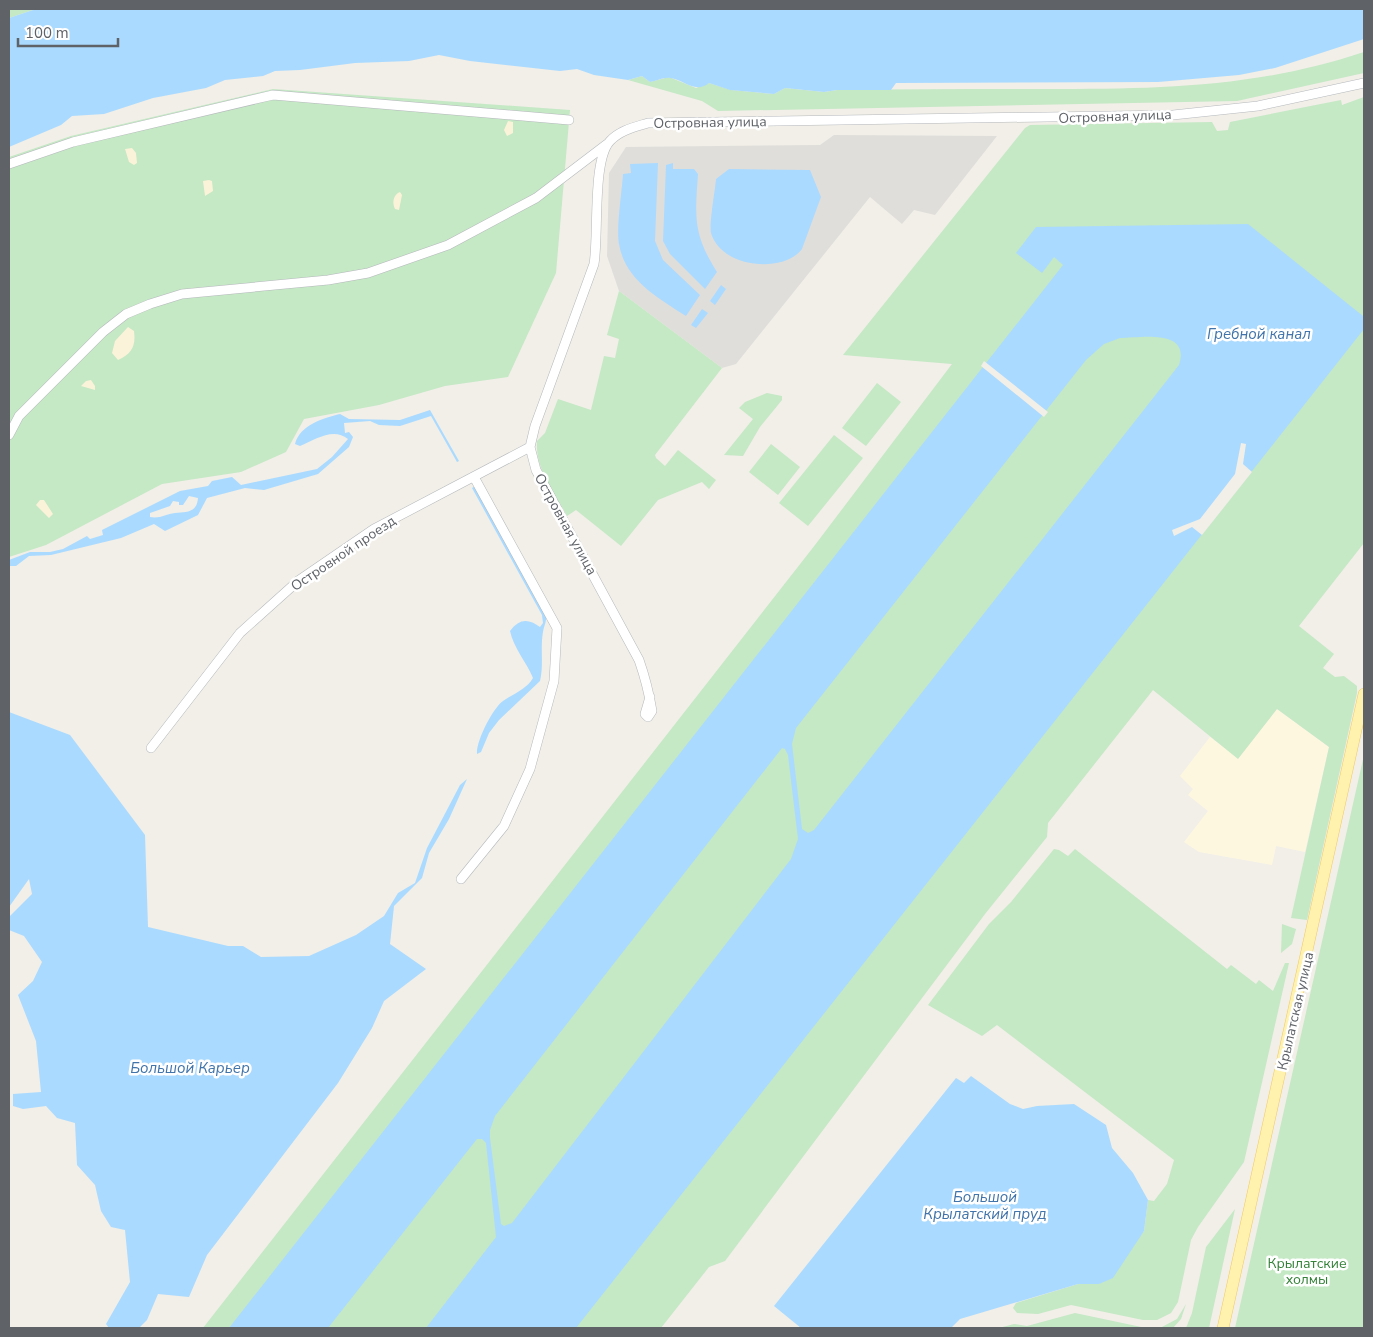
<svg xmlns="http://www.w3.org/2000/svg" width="1373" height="1337" font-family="'Nunito Sans',sans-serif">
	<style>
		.commercial { fill: #fef7e0 }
		.industrial { fill: #e0deda }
		.green { fill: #c5e8c5 }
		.sand { fill: #fbf3d9 }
		.water { fill: #aadaff; fill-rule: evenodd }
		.pier { fill: #f1efe8 }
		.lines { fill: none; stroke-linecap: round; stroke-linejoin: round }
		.minor-casing { stroke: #b5b8bc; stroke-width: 10 }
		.major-casing { stroke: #f2c960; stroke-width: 12 }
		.minor { stroke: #fff; stroke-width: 9 }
		.major { stroke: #fff2af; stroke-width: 11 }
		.labels { text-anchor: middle; stroke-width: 5; stroke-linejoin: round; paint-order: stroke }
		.street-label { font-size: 14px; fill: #5f6368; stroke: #fff }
		.park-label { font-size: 14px; fill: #348238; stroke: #fff }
		.water-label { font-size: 15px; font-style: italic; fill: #4174aa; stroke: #fff }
	</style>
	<rect width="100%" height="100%" fill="#f1efe8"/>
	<path class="commercial" d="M1277,709L1329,747L1305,852L1276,846L1272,865L1199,852L1184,842L1208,811L1188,795L1193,789L1180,776L1210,737L1238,758Z"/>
	<path class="industrial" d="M834,135L997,136L935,215L914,210L902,224L870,197L736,364L722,368L619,291L607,256L609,173L626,147L820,145Z"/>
	<path class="green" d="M9,9H36L9,18Z
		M1364,52V73L1237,101L718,111L702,101L628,80L642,76L650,82L669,77L696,88L709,83L731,90L774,94L785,88L824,92L837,90C906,89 976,89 1046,89C1158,89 1256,88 1364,52Z
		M273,89L570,110L556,273L508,377L445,386L379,405L304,419L286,452L241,472L162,484L46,545L9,557V157L71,136Z
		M1364,97V543L1299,626L1334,654L1323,668L1335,677L1344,676L1357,686V693L1307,920L1291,918L1329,747L1277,709L1238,759L1153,690L1048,823L1047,837L985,914L725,1261L709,1267L661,1328H203L815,545L952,364L843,355L1025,128L1030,125L1212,122L1217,131L1228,130L1230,122L1341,100L1342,105Z
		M619,291L722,368L655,455L656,458L665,466L678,450L716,480L709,489L702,482L658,500L621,546L576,510L567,516C554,492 535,469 537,441L545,433L558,399L591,410L604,356L615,358L619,339L607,335Z
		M877,383L901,402L866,446L842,428Z
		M767,393L782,396V400L760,427L743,456L724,455L753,419L739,408L745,402Z
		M834,435L863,458L808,526L779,503Z
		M771,444L800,467L778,495L749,472Z
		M1364,755V1328H1235Z
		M1054,849L1059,850L1068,856L1075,849L1227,969L1231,965L1256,984L1259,980L1273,991L1285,963H1289L1244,1162L1198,1227L1191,1240L1178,1302L1171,1313L1157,1320H1143L1071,1305L1038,1314L1017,1313L1013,1308L1016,1303L1078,1284H1099L1144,1231L1148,1200L1154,1201L1167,1184L1174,1160L997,1025L982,1036L928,1005L989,924L1011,902Z
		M1282,924L1296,929L1292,944L1281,953Z
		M1235,1209L1209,1328H1186L1192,1313L1206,1247Z
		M1186,1304L1181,1319L1173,1328H999L1014,1324L1027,1326L1075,1313L1146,1328L1162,1327L1177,1319Z"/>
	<path class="sand" d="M508,121L513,122V133L507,136L504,130Z
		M132,148L136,153L137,163L134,165L129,162L125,149Z
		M209,180L212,181L213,191L205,196L203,181Z
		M400,192L402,195L399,210L395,209C392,203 393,195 400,192Z
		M128,327L134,331C136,346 132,354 118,360L112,353L115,341Z
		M91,380L95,386V390L81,386L86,381Z
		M40,500H44L53,514L49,518L36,505Z"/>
	<path class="water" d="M36,9H1364V39L1275,68L1239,75L1158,82L896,83L891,90H837L824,92L785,88L774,94L730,90L709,83C695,94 685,80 670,78C665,77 656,81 650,82L642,76L628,80L594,75L577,69L560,71L470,61L439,55L409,61L355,63L300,70L275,71L263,76L225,80L206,88L153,98L104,114L72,116L61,125L9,147V18Z
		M658,163L655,241L663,260L700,295L686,316C658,298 625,280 619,244C616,229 622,191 623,174L631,173L630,164Z
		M673,163V169H694L698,174C695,218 693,234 717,272L705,289L670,254L663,241L666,165Z
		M729,169L810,170L821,197L802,249C783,274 721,268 711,233C709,224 715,191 716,179Z
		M1248,224L1363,316L1364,329L576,1328H426L496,1237L486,1143L482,1139H477L473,1144L328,1328H229L1063,265L1054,257L1042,273L1016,253L1036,227ZM1120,338C1140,338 1191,328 1179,365L814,830L808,833L802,829L792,744L796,728L1086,360L1104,344ZM782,748L785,749L788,755L798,839L791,859L512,1223L504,1226L501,1224L490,1138V1130L495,1116Z
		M721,285L726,289L715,305L710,301Z
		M702,309L708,313L696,328L691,325Z
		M430,410L459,461L457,462L431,416L400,426L379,425L370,421L344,423L345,433L349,432L353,437L349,447L318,474L264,490L245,488L207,498L198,515L165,531L154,524L121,538L51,555L29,556L16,566H9V560L30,552H50L63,549L87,536L90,539L103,535L102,530L180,491L208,486L212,481L232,477L241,485L317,469L332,457L348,439C333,427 315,440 300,446L295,444C300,425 323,418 340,414L349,419L400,420ZM189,496L198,498C197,513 186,512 175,513C166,514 160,519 150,517V513L170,506L173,501L179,502V505H183Z
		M475,486L546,613C547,622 544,625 543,632C540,649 544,664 540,681L499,720L489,733L481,752L477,754C476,741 493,708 503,701C513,694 527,689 533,678C526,661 514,649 510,631C519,619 528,618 540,627L543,623L542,615L472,488Z
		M9,712L70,735L145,835L148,927L228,946H243L261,957L309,956L356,935L384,916L398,893L415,883L427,848L460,785L467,779L449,819L429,853L422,878L394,906L390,944L426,969L384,1001L372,1028L338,1083L207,1255L189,1297L158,1294L147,1320L139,1328H109L106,1324L130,1282L125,1230L111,1227L101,1211L95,1185L77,1165L75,1123L57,1118L46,1106L23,1109L13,1106V1094L41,1092L36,1041L18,995L33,981L42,962L24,936L9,930V917L32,894L29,879L9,907Z
		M971,1076L1010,1104L1023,1109L1037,1106L1074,1104L1106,1125L1112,1148L1133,1173L1148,1200L1144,1231L1113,1278L1099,1284H1078L960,1319L951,1328H801L774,1306L956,1078L964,1083Z"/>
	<path class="pier" d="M984,361L1048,412L1044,417L981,366Z
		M1241,443L1246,444L1243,464L1252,472L1202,535L1192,527L1174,536L1172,530L1200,519L1235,474Z"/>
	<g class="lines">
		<defs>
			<path id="minor" d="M9,164L73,142L273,95L569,120
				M9,435L19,416L103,332L126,314L150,304L182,294L328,280L368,273L448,245L536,198L607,144
				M650,697L645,714L648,717L652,711C649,693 645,677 639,660L536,470L530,447L535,426L594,264C599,235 592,160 610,141C620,130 635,127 648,123L1173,115L1258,106L1364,83
				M151,748L240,633L298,581L374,529L530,447
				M461,879L504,826L530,769L554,681L557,628L474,477"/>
			<path id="major" d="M1223,1328L1364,694"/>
		</defs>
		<use href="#minor" class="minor-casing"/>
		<use href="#major" class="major-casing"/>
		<use href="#minor" class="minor"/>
		<use href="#major" class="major"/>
	</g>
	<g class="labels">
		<g class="street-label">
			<text transform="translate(1115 116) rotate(-2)" y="5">Островная улица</text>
			<text transform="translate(710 122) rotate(-1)" y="5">Островная улица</text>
			<text transform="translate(566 524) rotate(61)" y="5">Островная улица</text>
			<text transform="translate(343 553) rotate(-34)" y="5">Островной проезд</text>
			<text transform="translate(1295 1011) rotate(-77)" y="5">Крылатская улица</text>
		</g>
		<g class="park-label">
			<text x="1307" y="1268">Крылатские<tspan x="1307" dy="16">холмы</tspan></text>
		</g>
		<g class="water-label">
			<text x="1259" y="339">Гребной канал</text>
			<text x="190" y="1073">Большой Карьер</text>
			<text x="985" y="1202">Большой<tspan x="985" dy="17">Крылатский пруд</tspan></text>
		</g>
	</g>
	<rect width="1373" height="1337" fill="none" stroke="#5f6368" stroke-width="20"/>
	<path d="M18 38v8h100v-8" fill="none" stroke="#5f6368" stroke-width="2.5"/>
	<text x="25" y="38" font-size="15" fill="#5f6368" stroke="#ffffff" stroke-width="4" paint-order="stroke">100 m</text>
</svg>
